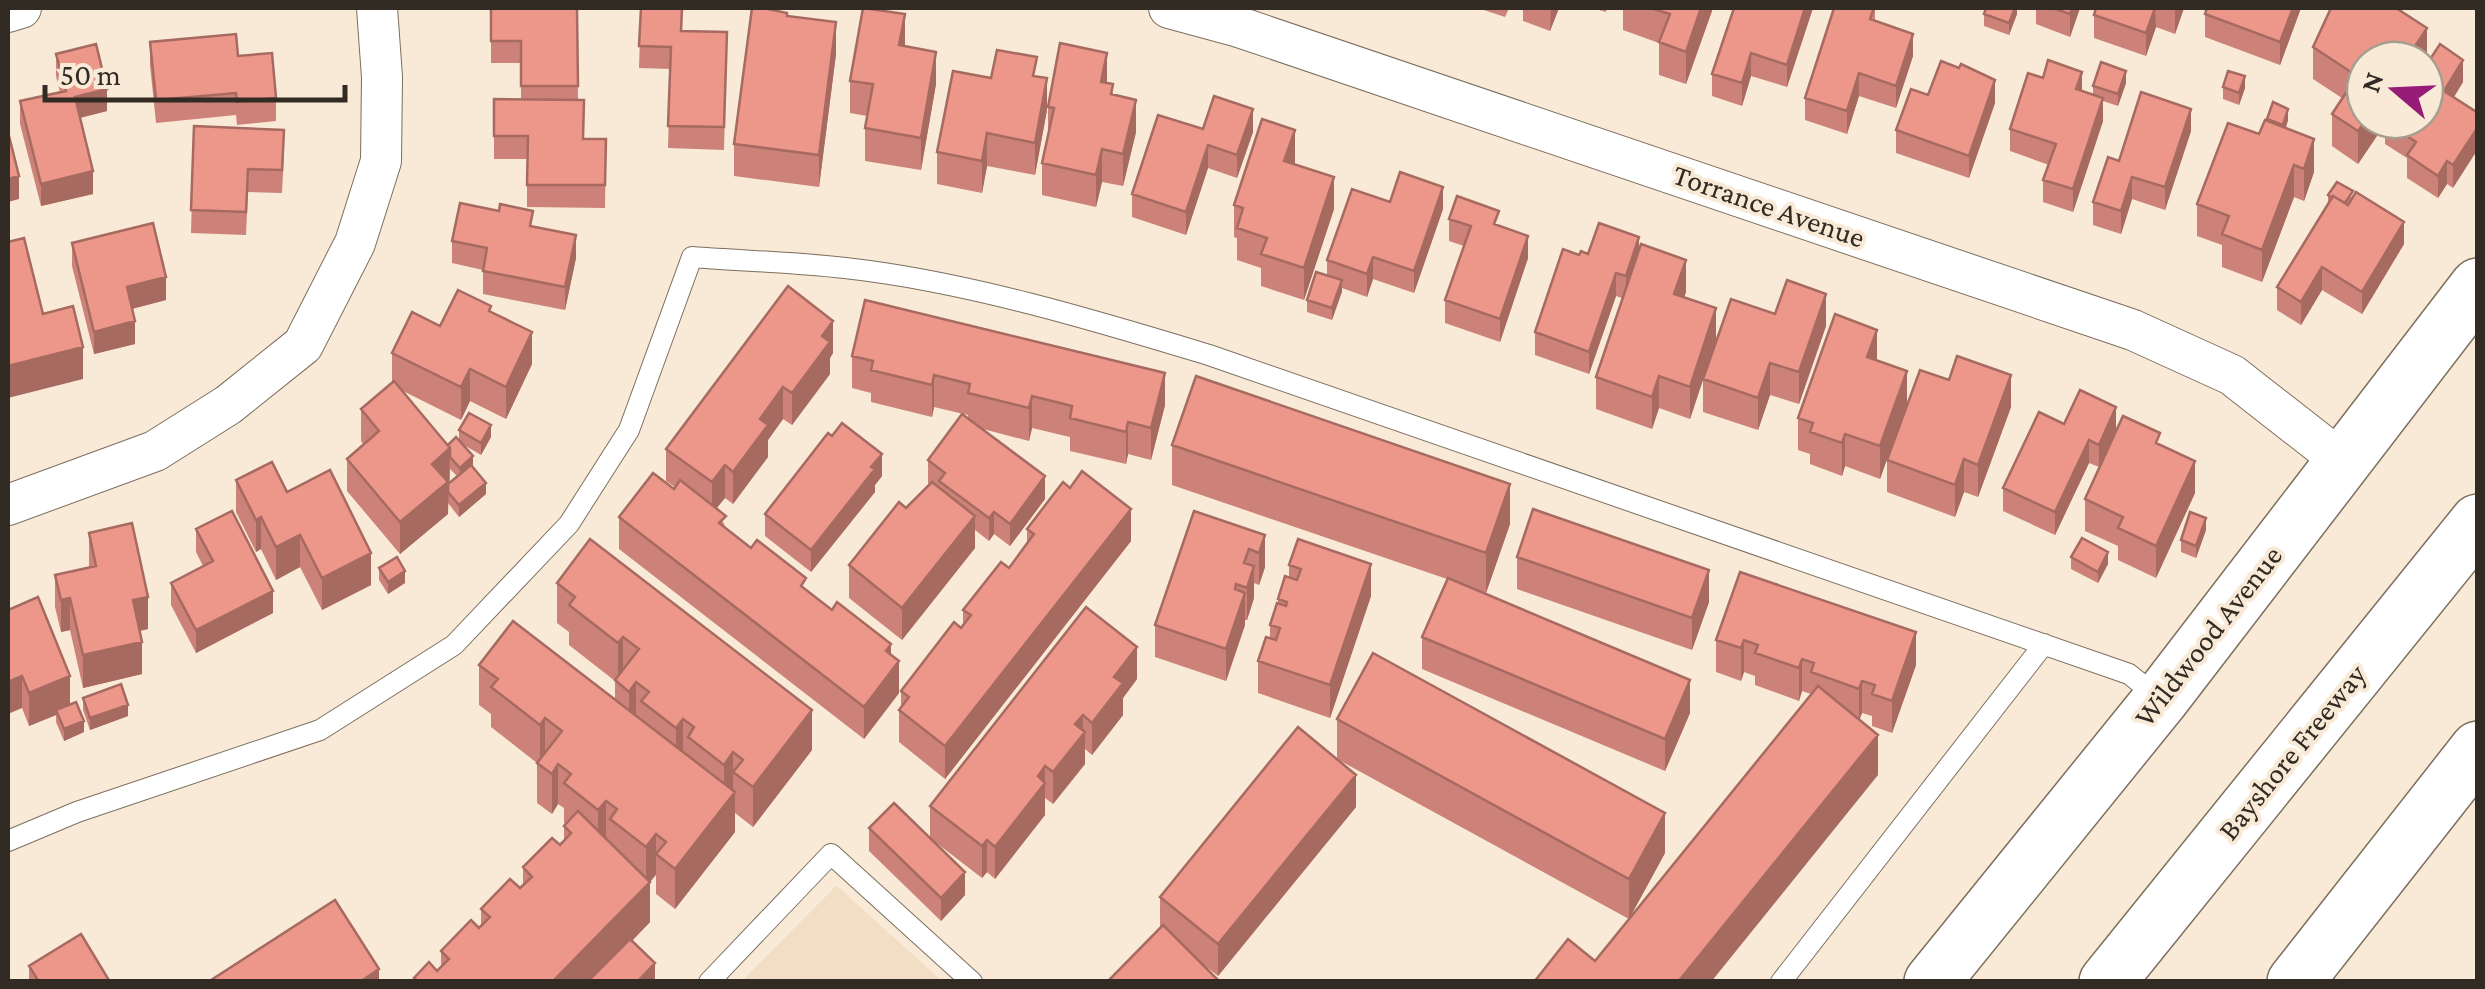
<svg xmlns="http://www.w3.org/2000/svg" width="2485" height="989" font-family="'Crimson Pro',serif">
	<style>
		.built { fill: #f1dec4 }
		.lines { fill: none; stroke-linecap: round; stroke-linejoin: round }
		.lane-casing { stroke: #7c6f5e; stroke-width: 22 }
		.street-casing { stroke: #7c6f5e; stroke-width: 42 }
		.secondary-casing { stroke: #7c6f5e; stroke-width: 58 }
		.highway-casing { stroke: #7c6f5e; stroke-width: 58 }
		.lane { stroke: #fff; stroke-width: 20 }
		.street { stroke: #fff; stroke-width: 40 }
		.secondary { stroke: #fff; stroke-width: 55 }
		.highway { stroke: #fff; stroke-width: 55 }
		.wall { fill: #cc8278; fill-rule: evenodd }
		.shaded-wall { fill: #a66a61 }
		.building { fill: #ed978b; stroke: #a66a61; stroke-width: 2.5 }
		.labels { text-anchor: middle; stroke-width: 8; stroke-linejoin: round; paint-order: stroke }
		.street-label { font-size: 30px; fill: #312b24; stroke: #f8ead6 }
	</style>
	<rect width="100%" height="100%" fill="#f8ead6"/>
	<path class="built" d="M836,886H837L942,981H742Z"/>
	<g class="lines">
		<defs>
			<path id="lane" d="M8,841L77,812L320,730L454,645L569,524L629,430L692,257C743,261 794,262 845,268C964,281 1094,320 1209,355L2129,674L2159,698
				M709,982L831,854L972,982
				M1781,982L2044,644"/>
			<path id="street" d="M1169,8L1239,27L2133,330L2232,375L2342,461
				M8,12L21,8
				M8,505L155,451L228,405L303,345L355,243L381,161L382,77L377,8"/>
			<path id="secondary" d="M1932,982L2161,699L2478,286"/>
			<path id="highway" d="M2107,982L2478,522
				M2295,982L2478,749"/>
		</defs>
		<use href="#lane" class="lane-casing"/>
		<use href="#street" class="street-casing"/>
		<use href="#secondary" class="secondary-casing"/>
		<use href="#highway" class="highway-casing"/>
		<use href="#lane" class="lane"/>
		<use href="#street" class="street"/>
		<use href="#secondary" class="secondary"/>
		<use href="#highway" class="highway"/>
	</g>
	<path class="wall" d="M491,8H577L578,100L584,139H606L605,208L527,207V159H494V99L521,100V63H491Z
		M641,8L682,31L727,32L724,150L668,148L670,69L639,68Z
		M1478,8H1509L1505,17Z
		M1523,8H1559L1550,31L1523,21Z
		M1592,8H1607L1606,12Z
		M1623,8H1713L1686,84L1659,75V43L1623,30Z
		M1734,8H1813L1787,87L1751,76L1742,106L1712,96V74Z
		M1875,8V21L1913,56L1896,108L1859,96L1847,134L1805,120V98Z
		M2017,8V14L2009,35L1984,26V14Z
		M2036,8H2080L2070,37L2036,24Z
		M2096,8H2184L2175,34L2156,27L2146,56L2094,38V15Z
		M2207,8H2301L2280,65L2205,37V14Z
		M150,42L238,56L276,98V121L237,125L236,115L156,123L150,65Z
		M905,46L936,84L921,170L865,161V128L867,116L850,113V81Z
		M2313,47L2427,60L2365,120L2463,82L2454,97L2453,188L2447,184L2438,198L2407,178V158L2385,144V124L2358,164L2332,146V114L2342,98L2313,79Z
		M56,54L107,111L80,118L93,194L41,206L20,124V101L60,92L56,76Z
		M836,54L819,187L734,176V144Z
		M1037,76L1047,110L1035,175L987,166L982,193L937,184V152L991,78Z
		M1107,83L1136,132L1123,186L1102,182L1096,207L1042,195V163L1048,137V107Z
		M2126,83L2118,106L2103,101V121L2073,212L2043,202V180L2049,165L2010,151V129L2082,91L2093,95V86Z
		M2223,87L2245,88L2239,105L2223,99Z
		M1928,95L1995,103L1969,178L1896,153V130Z
		M2267,119L2288,120L2286,128L2314,172L2304,201L2294,197L2262,282L2222,267V245L2197,236V204L2259,134Z
		M194,126L284,153L282,193L248,192L246,235L191,233Z
		M1203,129L1253,132L1237,178L1208,168L1186,235L1132,217V194Z
		M2191,131L2165,210L2132,199L2121,234L2093,225V202Z
		M1295,162L1294,164L1334,209L1304,300L1261,286V268L1237,260V238L1234,237V205Z
		M2328,195L2353,197L2404,244L2362,314L2322,290L2301,325L2277,310V287L2328,203Z
		M1390,202L1443,209L1414,293L1373,279L1367,297L1342,288L1332,320L1307,312V300L1327,275V260Z
		M1449,219L1499,226L1528,258L1500,342L1445,323V300L1464,246L1449,241Z
		M533,226L576,258L565,310L483,294V270L452,263V241Z
		M72,243L166,300L132,309L135,344L94,354L72,266Z
		M1639,248L1686,292L1684,297L1716,340L1775,314L1826,326L1799,404L1770,395L1758,430L1703,412V380L1690,419L1659,408L1652,429L1596,409V377L1622,298L1616,296L1589,374L1535,355V332L1579,255Z
		M491,312L532,364L506,419L470,401L461,420L401,390L448,445L459,440V430L491,437L481,455L462,444L486,494L459,517L448,503V514L400,554L347,491V459L364,445L361,441V409L392,383V353L440,326ZM450,469L457,476L448,484L450,480Z
		M833,353L830,358V374L792,425L783,419L768,440V457L733,504L725,498L716,508L726,528L891,655L899,693L864,739L619,549V517L675,487L666,481V449Z
		M852,356L1165,405L1151,460L1128,454L1126,464L1070,451V437L1032,428L1029,441L983,429L1045,499L1010,546L994,534L989,541L975,530V548L902,640L849,598V565L929,484L928,483V460L968,418V415L934,407L932,417L871,402V393L852,388Z
		M1877,361L1907,403L1880,479L1845,466L1842,476L1810,464V454L1798,450V418Z
		M2011,407L1978,497L1964,492L1955,517L1887,492V460Z
		M2064,424L2116,429L2099,467L2089,463L2055,535L2003,511V488Z
		M1172,445L1510,524L1486,593L1471,588L1690,713L1665,771L1422,669V637L1447,579L1172,485Z
		M2160,445L2195,493L2156,578L2118,560V546L2085,531V499Z
		M882,476L875,485V492L811,572L765,536V514Z
		M236,480L287,492L371,585L322,610L300,567L276,580L261,549L256,552L236,512Z
		M196,529L273,613L196,653L171,605V583L203,566L196,552Z
		M1027,529L1131,541L945,779L899,742V710L901,707V691L963,624V610L1009,568L1027,544Z
		M2206,530L2196,558L2181,552V540Z
		M89,533L148,629L140,631L142,674L83,688L70,630L61,632L55,607V575L89,568Z
		M1265,535V567L1259,585L1254,583V598L1247,620H1245V625L1226,681L1155,657V625Z
		M1517,557L1709,602L1692,650L1517,589Z
		M2071,557L2108,564L2098,583L2071,569Z
		M1289,565L1371,596L1330,718L1258,693V661L1270,638V625L1278,604V599L1289,578Z
		M379,568L405,583L388,594L379,580Z
		M1740,572L1916,665L1892,733L1872,726V716L1862,713L1859,720L1878,775L1595,961L1811,695V694L1802,691L1799,701L1755,685V676L1744,672L1741,681L1716,672V640Z
		M557,583L812,750L753,827L735,813V832L675,909L656,894V875L650,882V922L632,941L655,982H414V978L437,971L441,967V951L481,926V909L523,885V867L564,840V826L566,824L564,823V808L558,804L552,814L537,803V763L491,727V714L479,705V665L615,700V681L569,645V632L557,623Z
		M8,610L70,704L84,732L64,741L56,722V715L29,726L22,708Z
		M1137,679L1123,698V715L1092,755L1085,749V764L1053,804L1045,798V815L995,879L987,872L982,878L930,838V806Z
		M83,698L128,716L90,730L83,710Z
		M1337,719L1665,853L1629,919L1337,759Z
		M1356,807L1218,976L1199,961L1220,982H1110V979L1160,928V897Z
		M869,828L965,895L941,921L869,851Z
		M29,966L110,982H29Z"/>
	<path class="shaded-wall" d="M1551,8H1559L1550,31Z
		M1701,8H1713L1686,84V52Z
		M1805,8H1813L1787,87V65Z
		M2015,8H2017V14L2009,35V23Z
		M2072,8H2080L2070,37V14Z
		M2155,8L2156,27L2146,56V33Z
		M2176,8H2184L2175,34V11Z
		M2293,8H2301L2280,65V42Z
		M905,14V46L899,45Z
		M836,22V54L819,187V155Z
		M2427,28V60L2425,64V60H2406Z
		M1913,34V56L1896,108V86Z
		M936,52V84L921,170V138Z
		M1107,53V86L1101,82Z
		M1751,53V76L1742,106V83Z
		M2463,60V82L2444,113V91Z
		M2126,71V83L2118,106V94Z
		M2082,72V95L2076,89Z
		M1859,73V96L1847,134V111Z
		M2245,76V88L2239,105V93Z
		M1047,78V110L1035,175V143Z
		M1995,80V103L1969,178V156Z
		M107,89V111L75,119V97Z
		M2103,98V121L2073,212V189Z
		M1136,100V132L1123,186V154Z
		M1253,109V132L1237,178V155Z
		M2191,109V131L2165,210V187Z
		M2288,109V120L2283,136V125Z
		M2366,120H2387L2385,121V124L2358,164V131Z
		M2478,127V149L2453,188V165Z
		M1295,130V162L1284,193V161Z
		M987,133V166L982,193V161Z
		M2314,139V172L2304,201V169Z
		M1208,145V168L1186,235V212Z
		M1102,149V182L1096,207V175Z
		M2447,161V184L2438,198V176Z
		M2294,165V197L2262,282V250Z
		M93,171V194L41,206V184Z
		M19,176V199L8,202V179Z
		M1334,177V209L1304,300V268Z
		M2132,177V199L2121,234V211Z
		M1443,187V209L1414,293V271Z
		M2404,222V244L2362,314V292Z
		M576,235V258L565,310V287Z
		M1528,236V258L1500,342V319Z
		M1639,237V260L1626,299V276Z
		M1373,257V279L1367,297V274Z
		M1686,260V292L1674,326V294Z
		M2322,267V290L2301,325V302Z
		M1616,273V296L1589,374V352Z
		M166,277V300L127,310V287Z
		M1342,280V292L1332,320V308Z
		M1826,294V326L1799,404V372Z
		M1716,308V340L1690,419V387Z
		M135,321V344L94,354V332Z
		M833,321V353L830,358V374L792,425V393L822,336Z
		M1877,330V362L1867,357Z
		M532,332V364L506,419V387Z
		M83,347V379L8,398V366Z
		M1770,363V395L1758,430V398Z
		M470,369V401L461,420V387Z
		M1907,371V403L1880,479V446Z
		M1165,373V405L1151,460V428Z
		M934,375V407L932,417V385Z
		M2011,375V407L1978,497V465Z
		M1659,376V408L1652,429V397Z
		M783,387V419L768,440V457L733,504V472L760,419Z
		M1032,396V428L1029,441V408Z
		M2116,407V429L2099,467V445Z
		M1128,422V454L1126,464V432Z
		M491,425V437L481,455V443Z
		M1845,434V466L1842,476V443Z
		M2089,440V463L2055,535V512Z
		M450,448L448,514L400,554V522L432,464Z
		M882,454V476L875,485V492L811,572V550Z
		M473,456V468L460,480V468Z
		M1964,459V492L1955,517V485Z
		M2195,461V493L2156,578V546Z
		M725,465V498L712,514V482Z
		M1045,476V499L1010,546V524Z
		M486,483V494L459,517V505Z
		M1510,484V524L1486,593V553Z
		M1131,509V541L945,779V746Z
		M994,512V534L989,541V518Z
		M975,516V548L902,640V608Z
		M261,517V549L256,552V520Z
		M2206,518V530L2196,558V546Z
		M300,535V567L276,580V547Z
		M1265,535V567L1259,585V553Z
		M2108,552V564L2098,583V572Z
		M371,553V585L322,610V578Z
		M1371,564V596L1330,718V685Z
		M1254,566V598L1247,620V588Z
		M1709,570V602L1692,650V618Z
		M405,571V583L388,594V582Z
		M273,591V613L196,653V630Z
		M1245,593V625L1226,681V649Z
		M148,597V629L133,632V600Z
		M70,598V630L61,632V600Z
		M1916,632V665L1892,733V701Z
		M623,637V676L618,683V643Z
		M1744,640V672L1741,681V648Z
		M142,642V674L83,688V655Z
		M891,644V672L899,661V693L864,739V707L886,651Z
		M1137,647V679L1123,698V715L1092,755V723L1114,677Z
		M1802,659V691L1799,701V668Z
		M22,676V708L8,714V682Z
		M70,676V709L56,710V715L29,726V693Z
		M1690,680V713L1665,771V739Z
		M1862,681V713L1859,721V689Z
		M636,682V722L629,732V692Z
		M128,705V716L90,730V718Z
		M812,710V750L753,827V787Z
		M1083,715V734L1085,732V764L1053,804V772L1075,724Z
		M545,718V758L540,765V725Z
		M683,719V759L676,768V728Z
		M84,721V732L64,741V729Z
		M1878,735V775L1711,982H1678Z
		M733,752V792L724,804V765Z
		M558,764V804L552,814V774Z
		M1045,766V815L995,879V847Z
		M1356,775V807L1218,976V944Z
		M735,792V832L675,909V869Z
		M606,801V841L598,850V810Z
		M1665,813V853L1629,919V879Z
		M656,834V874L649,883L650,882V922L592,982H552L646,886V847Z
		M987,840V872L982,878V846Z
		M965,872V895L941,921V898Z
		M655,963V982H637Z
		M379,969V982H360Z"/>
	<path class="building" d="M491,8H577L578,86H521V41H491Z
		M641,8H682L681,31L727,32L724,127L668,126L671,47L639,46Z
		M752,8H763L787,13V16L836,22L819,155L734,144Z
		M863,8L905,14L899,45L936,52L921,138L865,128L873,84L850,81Z
		M1650,8H1701L1686,52L1659,42L1670,14Z
		M1734,8H1805L1787,65L1751,53L1742,83L1712,74Z
		M1834,8H1874L1870,19L1913,34L1896,86L1859,73L1847,111L1805,98Z
		M1986,8H2015L2009,23L1984,14Z
		M2052,8H2072L2070,14Z
		M2096,8H2155L2146,33L2094,15Z
		M2207,8H2293L2280,42L2205,14Z
		M2331,8H2396L2427,28L2406,60H2365L2366,120L2358,131L2332,114L2357,76L2313,47Z
		M236,34L238,56L272,53L276,98L237,102L236,93L156,100L150,42Z
		M1060,43L1107,53L1101,82L1113,84L1111,94L1136,100L1123,154L1102,149L1096,175L1042,163L1054,108L1048,107Z
		M96,44L107,89L75,97L93,171L41,184L20,101L66,91L56,54Z
		M2440,44L2463,60L2444,91L2478,113V127L2453,165L2447,161L2438,176L2407,155L2416,142L2385,121L2425,120V67Z
		M997,50L1037,57L1033,76L1047,78L1035,143L987,133L982,161L937,152L953,71L991,78Z
		M2048,60L2082,72L2076,89L2103,98L2073,189L2043,180L2056,144L2010,129L2028,73L2043,78Z
		M1941,61L1959,68L1961,64L1995,80L1969,156L1896,130L1911,89L1928,95Z
		M2101,62L2126,71L2118,94L2093,86Z
		M2228,71L2245,76L2239,93L2223,87Z
		M2141,92L2191,109L2165,187L2132,177L2121,211L2093,202L2108,157L2119,161Z
		M1214,96L1253,109L1237,155L1208,145L1186,212L1132,194L1158,115L1203,129Z
		M494,99L584,100L583,139H606L605,185H527L528,136H494Z
		M2273,102L2288,109L2283,125L2267,119Z
		M1262,119L1295,130L1284,161L1334,177L1304,268L1261,254L1267,238L1237,228L1243,208L1234,205Z
		M2265,120L2314,139L2304,169L2294,165L2262,250L2222,234L2229,216L2197,204L2228,123L2259,134Z
		M194,126L284,130L282,170L248,169L246,212L191,210Z
		M8,132L19,176L8,179Z
		M1400,172L1443,187L1414,271L1373,257L1367,274L1327,260L1352,189L1390,202Z
		M2337,182L2353,191L2345,203L2333,196L2332,198L2328,195Z
		M2356,192L2404,222L2362,292L2322,267L2301,302L2277,287L2333,196L2348,205Z
		M1457,196L1499,211L1494,224L1528,236L1500,319L1445,300L1471,226L1449,219Z
		M460,203L499,211L500,204L533,211L530,226L576,235L565,287L483,271L487,248L452,241Z
		M153,223L166,277L127,287L135,321L94,332L72,243Z
		M1599,223L1639,237L1626,276L1616,273L1589,352L1535,332L1563,249L1579,255L1581,251L1588,254Z
		M24,238L43,314L73,306L83,347L8,366V242Z
		M1641,244L1686,260L1674,294L1716,308L1690,387L1659,376L1652,397L1596,377Z
		M1316,272L1342,280L1332,308L1307,300Z
		M1787,280L1826,294L1799,372L1770,363L1758,398L1703,379L1731,299L1775,314Z
		M788,286L833,321L822,336L830,342L792,393L783,387L760,419L768,425L733,472L725,465L712,482L666,449Z
		M458,290L491,306L489,311L532,332L506,387L470,369L461,387L392,353L412,312L440,326Z
		M865,300L1165,373L1151,428L1128,422L1126,432L1070,418L1072,406L1032,396L1029,408L968,393L970,384L934,375L932,385L871,370L873,361L852,356Z
		M1835,314L1877,330L1867,357L1907,371L1880,446L1845,434L1842,443L1810,432L1813,423L1798,418Z
		M1957,356L2011,375L1978,465L1964,459L1955,485L1887,460L1920,370L1949,380Z
		M1196,376L1510,484L1486,553L1172,445Z
		M394,381L450,448L432,464L448,482L400,522L347,459L379,431L361,409Z
		M2080,390L2116,407L2099,445L2089,440L2055,512L2003,488L2039,412L2064,424Z
		M469,413L491,425L481,443L459,430Z
		M962,414L1045,476L1010,524L994,512L989,518L939,481L945,473L928,460Z
		M2123,416L2160,433L2156,443L2195,461L2156,546L2118,528L2123,517L2085,499Z
		M842,423L882,454L871,467L875,469L811,550L765,514L828,433L832,436Z
		M456,437L473,456L460,468L450,457V448L448,445Z
		M272,462L287,492L330,470L371,553L322,578L300,535L276,547L261,517L256,520L236,480Z
		M471,465L486,483L459,505L448,492V484Z
		M1082,471L1131,509L945,746L899,710L909,697L901,691L954,622L961,628L971,615L963,610L1001,562L1009,568L1034,534L1027,529L1063,482L1070,488Z
		M653,473L674,489L680,480L726,516L719,523L751,548L757,540L806,578L801,586L832,610L837,602L891,644L886,651L899,661L864,707L619,517Z
		M932,482L975,516L902,608L849,565L899,502L906,508Z
		M1533,509L1709,570L1692,618L1517,557Z
		M232,511L273,591L196,630L171,583L213,561L196,529Z
		M1194,511L1265,535L1259,553L1249,549L1244,563L1254,566L1247,588L1236,584L1235,589L1245,593L1226,649L1155,625Z
		M2190,512L2206,518L2196,546L2181,540Z
		M132,523L148,597L133,600L142,642L83,655L70,598L61,600L55,575L96,566L89,533Z
		M2082,538L2108,552L2098,572L2071,557Z
		M590,539L812,710L753,787L733,772L743,760L733,752L724,765L688,737L694,727L683,719L676,728L641,701L649,692L636,682L629,692L615,680L639,649L623,637L618,643L569,605L575,597L557,583Z
		M1298,539L1371,564L1330,685L1258,661L1266,637L1276,640L1280,628L1270,625L1277,603L1286,606L1287,602L1278,599L1285,576L1297,580L1301,569L1289,565Z
		M397,557L405,571L388,582L379,568Z
		M1740,572L1916,632L1892,701L1872,694L1875,685L1862,681L1859,689L1811,672L1814,663L1802,659L1799,668L1755,653L1758,645L1744,640L1741,648L1716,640Z
		M1448,578L1690,680L1665,739L1422,637Z
		M38,597L70,676L29,693L22,676L8,682V610Z
		M1086,607L1137,647L1114,677L1123,683L1092,723L1083,715L1075,724L1085,732L1053,772L1045,766L1038,776L1045,783L995,847L987,840L982,846L930,806Z
		M513,621L735,792L675,869L656,854L666,842L656,834L646,847L610,819L617,809L606,801L598,810L564,783L571,774L558,764L552,774L537,763L562,731L545,718L540,725L491,687L498,679L479,665Z
		M1373,653L1665,813L1629,879L1337,719Z
		M121,684L128,705L90,718L83,698Z
		M1818,686L1878,735L1678,982H1534L1568,939L1595,961Z
		M76,702L84,721L64,729L56,710Z
		M1298,727L1356,775L1218,944L1160,897Z
		M894,803L965,872L941,898L869,828Z
		M578,811L650,882L552,982H418L414,978L429,962L437,971L449,959L441,951L471,920L479,928L490,917L481,909L510,879L520,888L532,877L523,867L552,838L560,845L571,833L564,826Z
		M335,900L379,969L360,982H208Z
		M1163,925L1220,982H1113L1110,979Z
		M81,934L110,982H39L29,966Z
		M630,939L655,963L637,982H587Z"/>
	<g class="labels">
		<g class="street-label">
			<text transform="translate(1769 206) rotate(19)" y="10">Torrance Avenue</text>
			<text transform="translate(2208 636) rotate(-52)" y="10">Wildwood Avenue</text>
			<text transform="translate(2292 752) rotate(-51)" y="10">Bayshore Freeway</text>
		</g>
	</g>
	<rect width="2485" height="989" fill="none" stroke="#312b24" stroke-width="20"/>
	<g transform="translate(2395 90) rotate(289)"><circle r="48" fill="#f8ead6" stroke="#a89e8f" stroke-width="2.5"/>
	<path d="M0-8L18 38L0 25L-18 38Z" fill="#961c77"/>
	<text y="-15" font-size="28" font-weight="bold" text-anchor="middle" fill="#312b24">N</text>
	</g>
	<path d="M45 85v15h300v-15" fill="none" stroke="#312b24" stroke-width="5"/>
	<text x="60" y="85" font-size="30" fill="#312b24" stroke="#f8ead6" stroke-width="8" paint-order="stroke">50 m</text>
</svg>
